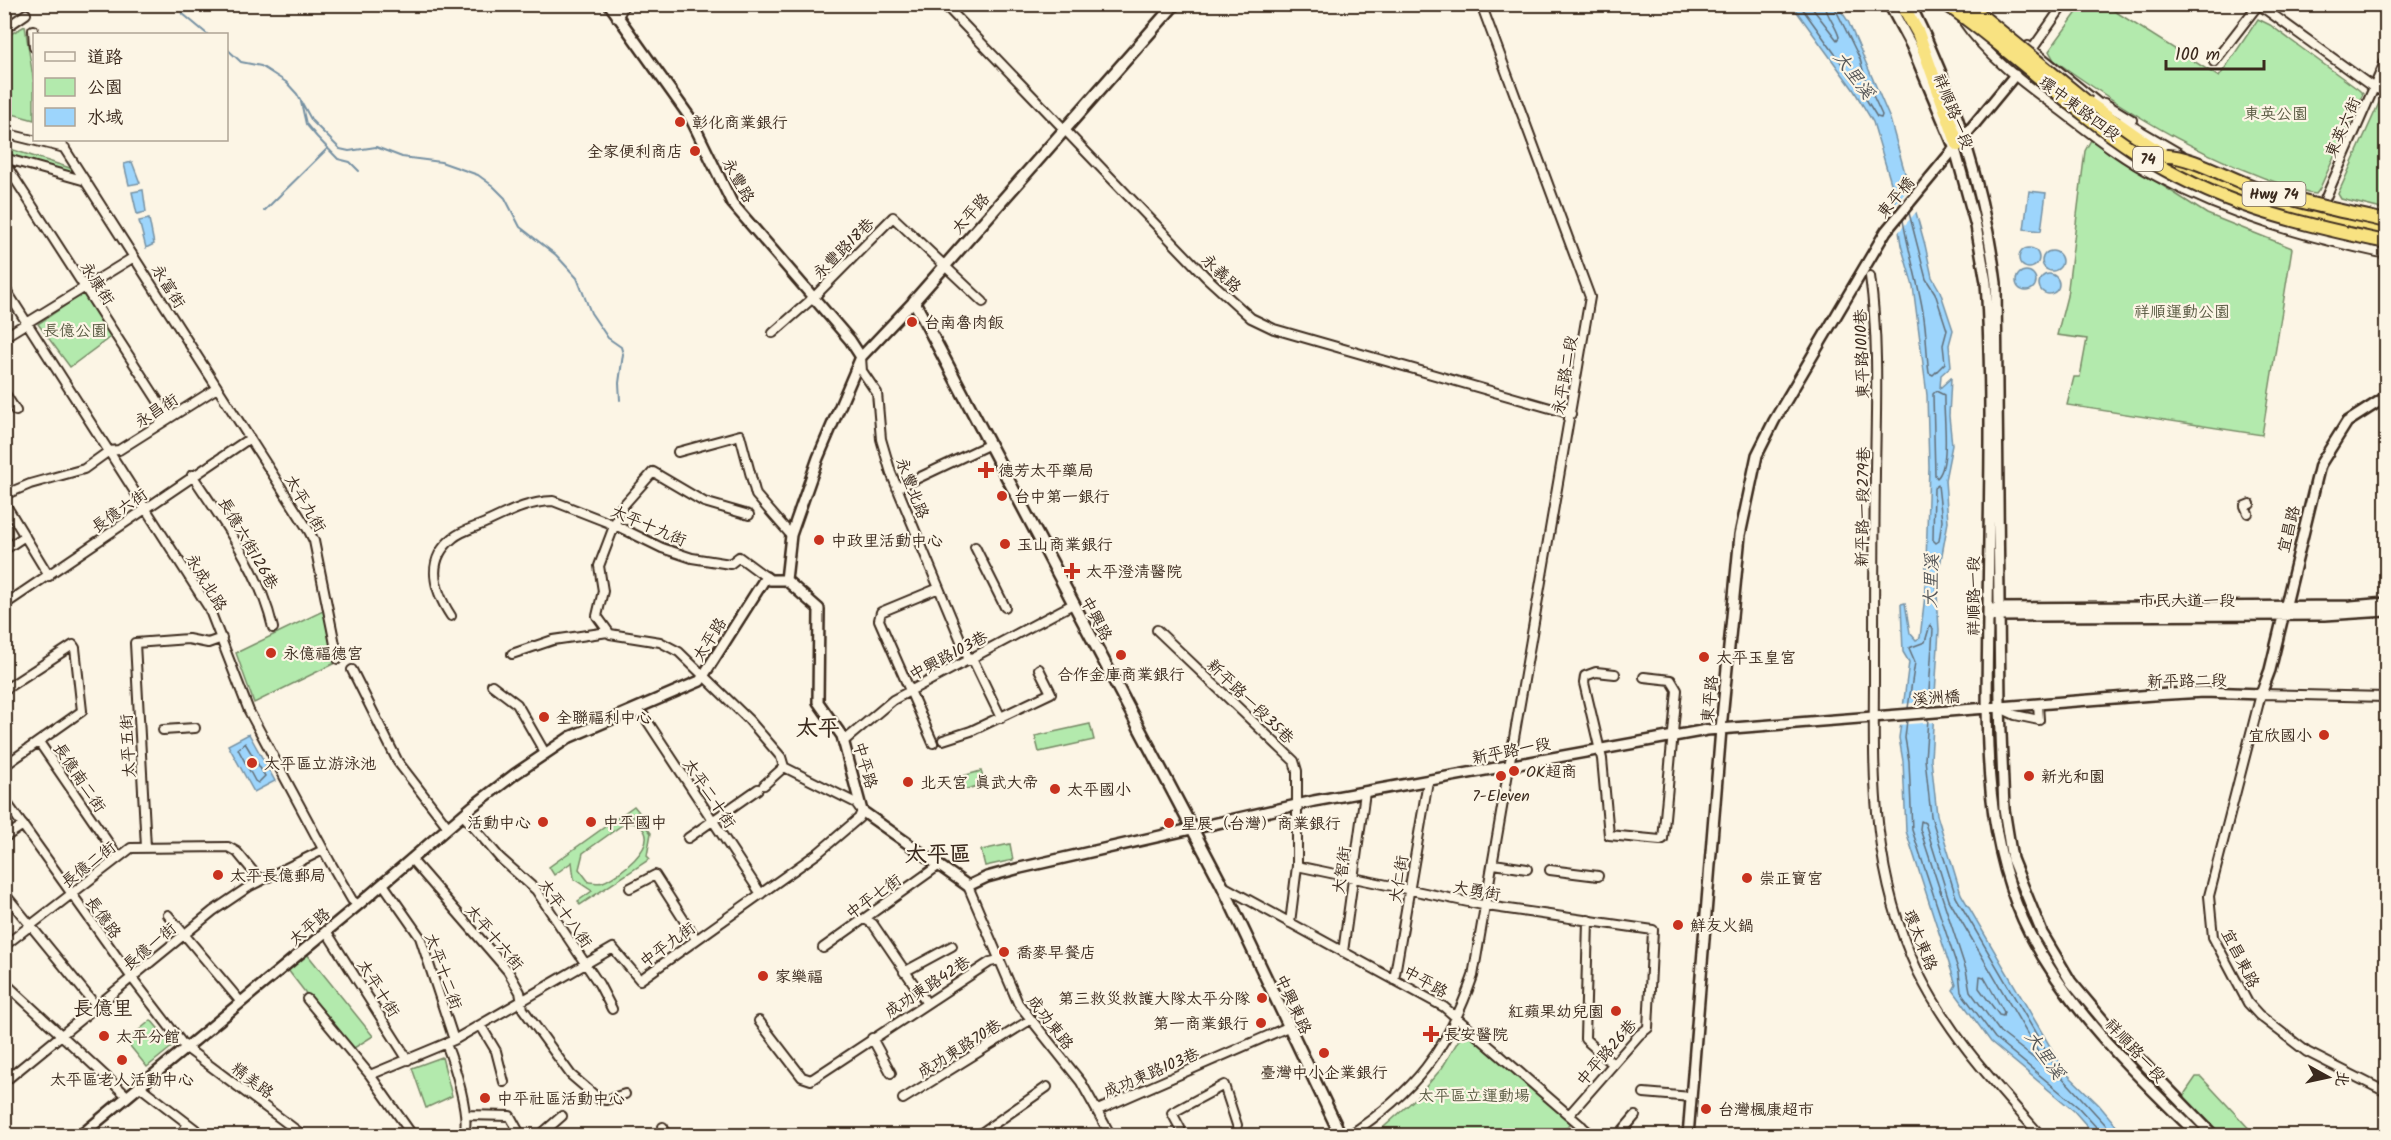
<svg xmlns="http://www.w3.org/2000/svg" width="2391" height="1140" font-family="Kalam,'LXGW WenKai TC',sans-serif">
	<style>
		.green { fill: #b3eaad; stroke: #778a66; stroke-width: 1.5; fill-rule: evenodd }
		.water { fill: #9dd5fc; stroke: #7691a3; stroke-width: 1.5 }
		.pier { fill: #fcf5e5 }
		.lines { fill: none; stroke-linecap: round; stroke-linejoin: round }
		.shore { stroke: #626e77; stroke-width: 1.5 }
		.stream { stroke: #7691a3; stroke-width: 2 }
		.minor-casing { stroke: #3b2a1e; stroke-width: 12 }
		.tertiary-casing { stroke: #3b2a1e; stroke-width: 14 }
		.secondary-casing { stroke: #3b2a1e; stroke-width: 15 }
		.trunk-casing { stroke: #3b2a1e; stroke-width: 16 }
		.minor { stroke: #fcf5e5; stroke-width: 8 }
		.tertiary { stroke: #fcf5e5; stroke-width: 9 }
		.secondary { stroke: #fcf5e5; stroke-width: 10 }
		.trunk { stroke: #f8e281; stroke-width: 12 }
		.trunk-bridge-casing { stroke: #3b2a1e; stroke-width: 16; stroke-linecap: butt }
		.trunk-bridge { stroke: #f8e281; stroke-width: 12 }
		.poi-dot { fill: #c8321e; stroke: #fcf5e5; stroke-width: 2 }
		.labels { text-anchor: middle; stroke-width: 4.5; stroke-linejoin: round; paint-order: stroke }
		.shield { fill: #fcf5e5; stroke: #75675a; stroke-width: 1.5 }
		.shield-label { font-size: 15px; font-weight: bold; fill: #3b2a1e }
		.street-label { font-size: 16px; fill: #3b2a1e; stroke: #fcf5e5 }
		.park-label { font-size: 16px; fill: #595a42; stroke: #fcf5e5 }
		.poi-label { font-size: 16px; fill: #3b2a1e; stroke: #fcf5e5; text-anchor: start }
		.water-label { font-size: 18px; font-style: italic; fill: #545556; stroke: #fcf5e5 }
		.quarter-label { font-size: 20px; fill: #3b2a1e; stroke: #fcf5e5 }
		.district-label { font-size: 22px; font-weight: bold; fill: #3b2a1e; stroke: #fcf5e5 }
	</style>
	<rect width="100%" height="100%" fill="#fcf5e5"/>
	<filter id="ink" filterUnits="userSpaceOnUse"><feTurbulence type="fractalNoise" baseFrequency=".0167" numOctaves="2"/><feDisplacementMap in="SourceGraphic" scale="12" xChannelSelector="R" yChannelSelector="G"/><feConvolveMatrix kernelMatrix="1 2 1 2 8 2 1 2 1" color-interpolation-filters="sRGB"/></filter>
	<g filter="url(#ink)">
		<path class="green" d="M2083,4L2105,5L2219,77L2258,19L2270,25L2359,90L2363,94L2319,190L2316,194L2308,193C2210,163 2137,119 2054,60L2049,51Z
			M25,26L34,83V120L5,112V37Z
			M2382,101L2386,102V210L2341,199L2338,194L2379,103Z
			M2091,140L2207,214L2292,248L2262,435L2067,405L2074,377H2080L2087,339L2057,335L2067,296L2085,151Z
			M4,147L73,169L79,178L5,157Z
			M84,293L113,335L70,367L38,324Z
			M327,609L339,661L254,703L236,653Z
			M1090,724L1094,740L1039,752L1035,736Z
			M981,771L985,784L963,790L959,777Z
			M634,806L639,812L631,817L640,820L651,833L647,856L650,859L580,905L578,901L592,891L574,879L572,862L554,875L549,867ZM625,823C632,822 637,823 642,828C659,846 618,876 603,882C599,884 594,882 589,882L579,869L583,853Z
			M1010,844L1013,860L985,866L981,850Z
			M307,954L373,1036L354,1048L325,1018L288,970Z
			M151,1020L173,1046L147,1067L126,1041Z
			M1464,1031L1571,1123L1559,1135H1375L1416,1098L1442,1068Z
			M442,1057L452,1096L426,1108L412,1068Z
			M2196,1077H2201L2255,1135H2222L2185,1100V1093Z"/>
		<path class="water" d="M1792,5H1837L1848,21L1890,119L1925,245L1932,277L1940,291L1953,330L1949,345L1951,366L1941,375L1940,388L1951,378L1949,416L1952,445L1945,480L1948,522L1939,571L1936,576L1939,630L1931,759L1937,815L1961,894L2065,1072L2099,1105L2124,1135H2095L2074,1111L1991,1042L1953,990L1956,985L1906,831L1903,761L1899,738L1909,662L1903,652L1901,604L1905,603L1910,633L1916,640L1920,638L1925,595L1929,467L1927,395L1913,286L1901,245L1893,190L1873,122L1853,89Z
			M132,162L140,183L129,185L124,164Z
			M143,190L146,212L137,214L132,192Z
			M2029,191L2046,193L2041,231L2024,229Z
			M149,219L154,244L146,248L139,221Z
			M2019 258a10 10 0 1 1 20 0a10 10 0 1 1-20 0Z
			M2042 261a10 10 0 1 1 20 0a10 10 0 1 1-20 0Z
			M2016 281a10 10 0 1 1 20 0a10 10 0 1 1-20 0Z
			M2039 284a10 10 0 1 1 20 0a10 10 0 1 1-20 0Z
			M249,734L275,781L254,792L228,745Z"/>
		<path class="pier" d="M1910,187L1918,210L1896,235L1892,209Z
			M1938,701L1936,722L1897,725L1900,704Z"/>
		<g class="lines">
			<path class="shore" d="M1799,4L1858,86L1877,117L1881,118L1882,115L1865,78L1860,59L1833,4
				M1809,4L1837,40L1839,37C1836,25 1826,16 1825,4
				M1903,220C1908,251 1918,281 1923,312C1927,332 1926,353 1929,373L1933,375L1945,363L1943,345L1947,330L1935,293L1926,279L1909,213
				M1936,391L1944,395C1943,414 1951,465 1937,478L1935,475L1933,394Z
				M1938,485L1942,521L1939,541L1936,543L1933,540L1934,488Z
				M1908,708L1915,662L1909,648L1925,642L1930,625L1933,629L1928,707
				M1928,719L1925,759L1931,816L1956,897L2060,1075L2116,1136
				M1907,720L1905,738L1909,761L1912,830L1959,972L1961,992L1995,1038L2078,1107L2098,1129L2099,1136
				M245,743L265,776L258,783L255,781L238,749Z
				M1921,821L1925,823L1949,900L2042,1059L2041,1064L2000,1032L1970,991L1966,970L1920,829Z
				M1980,976L1984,977L2004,1012L2003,1016L1999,1015L1979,988Z"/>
			<path class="stream" d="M179,4L183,14L207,34
				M226,48L241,62L261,66L286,82L297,94L312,121L340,149L349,151L376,147L402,157L441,162L478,175L493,186L505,198L520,227L556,255L577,278L591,313L608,338L621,347L623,354L619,383L620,400
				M301,102L306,124L317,137L338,159L350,162L359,171
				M264,211L328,148"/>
			<defs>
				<path id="minor" d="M944,4L1206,277L1251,318L1274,329L1571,414
					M2258,4L2374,88L2386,92
					M617,18L625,4
					M1963,21C1986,55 2023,83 2056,107C2089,132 2121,158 2158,177C2230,216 2307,237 2386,254
					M4,29L26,14
					M33,30L34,47
					M2028,46L2107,110
					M2031,51L2064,4
					M2214,62L2258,5
					M2104,103L2132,120
					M2122,120L2182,155
					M4,133L65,148
					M59,140L309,531L314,541L338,659
					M4,158L86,181
					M4,162L169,418
					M2323,204L2386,60
					M1870,276C1879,341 1876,407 1875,472C1874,542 1874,612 1874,682C1873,784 1873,877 1918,972C1949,1035 1995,1084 2041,1136
					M4,287L209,608L249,711L330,862L352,900L358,905
					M773,333L813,298L893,217L983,302
					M4,337L134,257
					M861,357L862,371L877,393L881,439L891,473L969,660L974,662L1001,718
					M4,392L16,411
					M678,452L740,435L756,495L791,535
					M192,475C224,523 260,571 273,628
					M897,488L988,445
					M4,495L30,484L84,469L109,451L119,450L217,388
					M4,502L49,576
					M2248,513L2245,506L2250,504
					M975,547L1005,607
					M4,550L25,536
					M4,605L250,438
					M451,616C434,590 425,560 453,538C462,530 477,527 487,522C511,511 527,502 553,501L617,526L662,548L692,558L730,564L739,557L766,577
					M1157,630L1294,761L1297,771V866L1290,923
					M512,654L553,640L608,632
					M352,670L398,762L448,827
					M1615,674L1596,672L1585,676L1584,683L1602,759L1609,835L1660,840L1663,839L1677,690L1671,680L1644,677
					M492,685L517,704L545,753
					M4,690L73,645L75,648L82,711L4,766
					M2386,697L2261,694L2209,896L2213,937L2248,1003L2259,1015L2307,1052L2386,1092
					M2000,708L2015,715L2039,720L2038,704
					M635,711L644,716L761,894
					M163,730L195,728
					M943,740L971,731L1051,693L1039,669
					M39,742L118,857
					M843,742L893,700L1073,604
					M933,743L879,620L881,612L939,588
					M764,785L784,767
					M4,799L132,978L185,1047L304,1136
					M463,815L500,858L536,890L599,984L612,1009
					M4,838L23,825
					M688,838L758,789
					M146,847L135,643L188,639L208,643L222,638
					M411,859L508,971L520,992L523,1009L571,1075L599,1099L606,1100L625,1094
					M1494,864L1527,869
					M1297,866L1487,906L1653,930L1648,1028L1639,1035L1569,1115
					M1550,870L1598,876
					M383,884L420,937L454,1040
					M968,886L1018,1003L1081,1082L1111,1136
					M1223,886L1444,1007L1593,1136
					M630,888L655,875L696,939
					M4,893L97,1007
					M168,915L240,1001
					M865,919L873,924L926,1002
					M1588,920L1585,1039L1613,1064
					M326,931L408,1060
					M4,946L131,848L228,847L237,852L261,881
					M823,948L938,866
					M1343,952L1365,792
					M904,972L952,946
					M1394,980L1428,781
					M4,982L127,1096
					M307,999L370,1075L413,1136
					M759,1021L802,1077L811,1080L990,962L999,960
					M481,1026L496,1051L504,1082
					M872,1038L891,1073
					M446,1044C454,1063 472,1119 463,1136
					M370,1075L454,1040L613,948L640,980L818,853L859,818L862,811L856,803L784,767L781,757L749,720L679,652L660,642L610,634L597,616L603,591L599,566L621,508L653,472L704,502L749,515
					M4,1082L213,911L250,886L323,850
					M139,1086L204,1136
					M1644,1093L1691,1097
					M903,1099L1030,1020
					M1098,1110L1288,1027
					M466,1115L510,1116L521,1136
					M90,1127L99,1136
					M663,1127L667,1136
					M1180,1128L1172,1113L1224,1085L1237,1125
					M180,1136L188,1124
					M539,1136L562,1116
					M977,1136L1047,1087
					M1348,1136C1415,1092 1447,1051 1473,976L1590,297L1481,4
					M1572,1136L1582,1126
					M1618,1136L1635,1116"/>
				<path id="tertiary" d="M609,4L691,119L732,203L850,340L861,357
					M1889,4L1911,45L1955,149L1976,226L1986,282C1993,393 1989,505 1988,616C1987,722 1980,837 2030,934C2071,1013 2136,1075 2199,1136
					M1910,4C1953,90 1984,188 1996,283L2000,708L2004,809L2012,859L2042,933L2071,982L2113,1032L2214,1136
					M786,580L819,609L818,702L842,736L862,811L968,886L987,877L1020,868L1314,801L1707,730L2153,695L2204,692L2261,694L2270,670L2320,465L2347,422L2386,397
					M786,580L791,535L818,458L861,357L914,301
					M1996,608L2351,606L2386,603
					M1993,616L2325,615L2386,611
					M80,1136L358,905L473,806L515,774L570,737L700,681L766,577L770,580H786
					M1688,1136L1721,729L1740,535L1757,455L1774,421L1886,231L2015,75"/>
				<path id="secondary" d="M1175,4L914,301L1222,885L1341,1136"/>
				<path id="trunk" d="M1902,4L1918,33L1958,145
					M2088,103C2115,121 2141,141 2168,158C2235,198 2311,215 2386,231"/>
			</defs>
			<use href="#minor" class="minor-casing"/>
			<use href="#tertiary" class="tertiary-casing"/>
			<use href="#secondary" class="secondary-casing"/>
			<use href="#trunk" class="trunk-casing"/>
			<use href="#minor" class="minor"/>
			<use href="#tertiary" class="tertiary"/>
			<use href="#secondary" class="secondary"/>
			<use href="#trunk" class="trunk"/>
			<defs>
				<path id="trunk-bridge" d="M1946,4C2012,50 2069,108 2136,152C2216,204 2295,223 2386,242
					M1967,4L2088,103
					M2166,156C2189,155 2232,180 2257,188C2299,203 2343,211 2386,221"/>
			</defs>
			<use href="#trunk-bridge" class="trunk-bridge-casing"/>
			<use href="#trunk-bridge" class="trunk-bridge"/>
		</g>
	</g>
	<g class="poi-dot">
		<circle cx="680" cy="122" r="6"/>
		<circle cx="695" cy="151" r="6"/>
		<circle cx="912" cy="322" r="6"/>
		<path d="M983 461h6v6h6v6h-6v6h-6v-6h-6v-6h6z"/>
		<circle cx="1002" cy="496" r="6"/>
		<circle cx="819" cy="540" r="6"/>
		<circle cx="1005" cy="544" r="6"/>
		<path d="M1069 562h6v6h6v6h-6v6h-6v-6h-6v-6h6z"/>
		<circle cx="271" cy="653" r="6"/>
		<circle cx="1121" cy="655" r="6"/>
		<circle cx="1704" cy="657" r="6"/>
		<circle cx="544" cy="717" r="6"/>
		<circle cx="2324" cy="735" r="6"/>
		<circle cx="252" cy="763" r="6"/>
		<circle cx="1514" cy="771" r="6"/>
		<circle cx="1501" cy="776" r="6"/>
		<circle cx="2029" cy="776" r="6"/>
		<circle cx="908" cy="782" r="6"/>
		<circle cx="1055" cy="789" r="6"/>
		<circle cx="543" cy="822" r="6"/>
		<circle cx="591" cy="822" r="6"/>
		<circle cx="1169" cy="823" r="6"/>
		<circle cx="218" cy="875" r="6"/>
		<circle cx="1747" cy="878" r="6"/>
		<circle cx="1678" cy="925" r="6"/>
		<circle cx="1004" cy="952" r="6"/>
		<circle cx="763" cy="976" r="6"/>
		<circle cx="1262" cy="998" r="6"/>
		<circle cx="1616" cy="1011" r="6"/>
		<circle cx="1261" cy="1023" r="6"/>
		<path d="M1428 1025h6v6h6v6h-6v6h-6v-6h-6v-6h6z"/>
		<circle cx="104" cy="1036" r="6"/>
		<circle cx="1324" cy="1053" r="6"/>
		<circle cx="122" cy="1060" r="6"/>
		<circle cx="485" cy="1098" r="6"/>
		<circle cx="1706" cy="1109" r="6"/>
	</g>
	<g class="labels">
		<g class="shield">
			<rect x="2133" y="147" width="30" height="24" rx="4.5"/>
			<rect x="2242.5" y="182" width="63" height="24" rx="4.5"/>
		</g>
		<g class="shield-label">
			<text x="2148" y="164">74</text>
			<text x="2274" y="199">Hwy 74</text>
		</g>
		<g class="street-label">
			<text transform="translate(2080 108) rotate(37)" y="6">環中東路四段</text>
			<text transform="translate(1954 111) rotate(68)" y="6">祥順路一段</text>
			<text transform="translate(2342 127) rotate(-66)" y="6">東英六街</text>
			<text transform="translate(739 180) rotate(61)" y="6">永豐路</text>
			<text transform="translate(1895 197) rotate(-50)" y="6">東平橋</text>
			<text transform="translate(970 213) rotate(-49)" y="6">太平路</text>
			<text transform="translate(843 248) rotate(-45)" y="6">永豐路18巷</text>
			<text transform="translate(1222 273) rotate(44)" y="6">永義路</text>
			<text transform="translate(98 283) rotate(57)" y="6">永康街</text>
			<text transform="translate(169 286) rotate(58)" y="6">永富街</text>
			<text transform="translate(1861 354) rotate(-92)" y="6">東平路1010巷</text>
			<text transform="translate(1564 375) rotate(-80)" y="6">永平路二段</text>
			<text transform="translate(156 410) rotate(-33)" y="6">永昌街</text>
			<text transform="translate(913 488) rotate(69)" y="6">永豐北路</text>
			<text transform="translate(306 503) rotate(59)" y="6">太平九街</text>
			<text transform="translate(1862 507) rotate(-89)" y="6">新平路一段279巷</text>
			<text transform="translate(119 510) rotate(-35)" y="6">長億六街</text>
			<text transform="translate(649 525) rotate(23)" y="6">太平十九街</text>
			<text transform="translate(2288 529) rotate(-76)" y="6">宜昌路</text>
			<text transform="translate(249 543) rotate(60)" y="6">長億六街126巷</text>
			<text transform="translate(207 582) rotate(59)" y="6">永成北路</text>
			<text transform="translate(1973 596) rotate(-90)" y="6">祥順路一段</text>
			<text x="2187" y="606">市民大道一段</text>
			<text transform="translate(1097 618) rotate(62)" y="6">中興路</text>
			<text transform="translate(709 639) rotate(-58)" y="6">太平路</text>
			<text transform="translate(948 655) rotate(-28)" y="6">中興路103巷</text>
			<text transform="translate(2187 680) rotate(-1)" y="6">新平路二段</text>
			<text transform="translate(1936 697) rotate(-4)" y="6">溪洲橋</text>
			<text transform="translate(1709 699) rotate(-84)" y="6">東平路</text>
			<text transform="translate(1251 701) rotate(44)" y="6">新平路一段35巷</text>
			<text transform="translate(127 746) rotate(-93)" y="6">太平五街</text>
			<text transform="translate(1511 750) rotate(-11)" y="6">新平路一段</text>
			<text transform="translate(866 765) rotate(74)" y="6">中平路</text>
			<text transform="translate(80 777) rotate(56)" y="6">長億南二街</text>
			<text transform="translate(710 793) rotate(56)" y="6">太平二十街</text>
			<text transform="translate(88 864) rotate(-38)" y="6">長億二街</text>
			<text transform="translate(1341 870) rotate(-82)" y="6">大智街</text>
			<text transform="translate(1398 879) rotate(-81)" y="6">大仁街</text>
			<text transform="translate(1477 890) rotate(10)" y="6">大勇街</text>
			<text transform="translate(873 896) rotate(-36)" y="6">中平七街</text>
			<text transform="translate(566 913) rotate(55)" y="6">太平十八街</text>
			<text transform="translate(104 917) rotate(54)" y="6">長億路</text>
			<text transform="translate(309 926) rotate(-40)" y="6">太平路</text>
			<text transform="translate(495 937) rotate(50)" y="6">太平十六街</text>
			<text transform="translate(1921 940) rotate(68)" y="6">環太東路</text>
			<text transform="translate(667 944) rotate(-36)" y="6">中平九街</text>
			<text transform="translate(149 946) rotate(-40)" y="6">長億一街</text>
			<text transform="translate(2241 958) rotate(63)" y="6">宜昌東路</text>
			<text transform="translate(444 971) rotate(70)" y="6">太平十二街</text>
			<text transform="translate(1426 981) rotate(29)" y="6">中平路</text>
			<text transform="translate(927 986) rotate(-33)" y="6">成功東路42巷</text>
			<text transform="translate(379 988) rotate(58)" y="6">太平十街</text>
			<text transform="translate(1294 1004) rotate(65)" y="6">中興東路</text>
			<text transform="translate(1051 1022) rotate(52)" y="6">成功東路</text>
			<text transform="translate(959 1048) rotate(-32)" y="6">成功東路70巷</text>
			<text transform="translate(2136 1050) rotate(47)" y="6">祥順路一段</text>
			<text transform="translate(1606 1052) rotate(-49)" y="6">中平路26巷</text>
			<text transform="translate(1151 1072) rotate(-23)" y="6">成功東路103巷</text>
			<text transform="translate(253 1080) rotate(37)" y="6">精美路</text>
		</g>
		<g class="park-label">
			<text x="2276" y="119">東英公園</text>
			<text x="2182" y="317">祥順運動公園</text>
			<text x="75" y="336">長億公園</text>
			<text x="1474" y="1101">太平區立運動場</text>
		</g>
		<g class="poi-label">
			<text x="692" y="128">彰化商業銀行</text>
			<text x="683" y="157" text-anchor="end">全家便利商店</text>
			<text x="924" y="328">台南魯肉飯</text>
			<text x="998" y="476">德芳太平藥局</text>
			<text x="1014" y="502">台中第一銀行</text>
			<text x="831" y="546">中政里活動中心</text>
			<text x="1017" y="550">玉山商業銀行</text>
			<text x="1086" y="577">太平澄清醫院</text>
			<text x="283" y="659">永億福德宮</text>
			<text x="1716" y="663">太平玉皇宮</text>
			<text x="1121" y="680" text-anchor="middle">合作金庫商業銀行</text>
			<text x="556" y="723">全聯福利中心</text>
			<text x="2312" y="741" text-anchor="end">宜欣國小</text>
			<text x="264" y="769">太平區立游泳池</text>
			<text x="1526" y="777">OK超商</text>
			<text x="2041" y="782">新光和園</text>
			<text x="920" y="788">北天宮 真武大帝</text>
			<text x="1067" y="795">太平國小</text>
			<text x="1501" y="801" text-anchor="middle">7-Eleven</text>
			<text x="531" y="828" text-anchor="end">活動中心</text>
			<text x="603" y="828">中平國中</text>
			<text x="1181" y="829">星展（台灣）商業銀行</text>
			<text x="230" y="881">太平長億郵局</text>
			<text x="1759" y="884">崇正寶宮</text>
			<text x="1690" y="931">鮮友火鍋</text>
			<text x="1016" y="958">喬麥早餐店</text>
			<text x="775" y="982">家樂福</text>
			<text x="1250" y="1004" text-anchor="end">第三救災救護大隊太平分隊</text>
			<text x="1604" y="1017" text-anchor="end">紅蘋果幼兒園</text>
			<text x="1249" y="1029" text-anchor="end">第一商業銀行</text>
			<text x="1444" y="1040">長安醫院</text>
			<text x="116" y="1042">太平分館</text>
			<text x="1324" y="1078" text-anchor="middle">臺灣中小企業銀行</text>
			<text x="122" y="1085" text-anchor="middle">太平區老人活動中心</text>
			<text x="497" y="1104">中平社區活動中心</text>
			<text x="1718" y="1115">台灣楓康超市</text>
		</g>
		<g class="water-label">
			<text transform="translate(1854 75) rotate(53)" y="6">大里溪</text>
			<text transform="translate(1931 581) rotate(-88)" y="6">大里溪</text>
			<text transform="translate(2045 1055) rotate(55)" y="6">大里溪</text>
		</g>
		<g class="quarter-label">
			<text x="103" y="1015">長億里</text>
		</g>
		<g class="district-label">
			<text x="818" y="735">太平</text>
			<text x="938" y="861">太平區</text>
		</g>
	</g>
	<rect width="2391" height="1140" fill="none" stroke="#fcf5e5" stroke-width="24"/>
	<rect x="12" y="12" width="2367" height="1116" fill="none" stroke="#3b2a1e" stroke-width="2" filter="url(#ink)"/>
	<rect x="33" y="33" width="195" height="108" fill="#fcf5e5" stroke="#afa495" stroke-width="1.5"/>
	<rect x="45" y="52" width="30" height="9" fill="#fcf5e5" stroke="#afa495" stroke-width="1.5"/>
	<text x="87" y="63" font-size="18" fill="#3b2a1e">道路</text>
	<rect x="45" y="78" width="30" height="18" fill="#b3eaad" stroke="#afa495" stroke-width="1.5"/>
	<text x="87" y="93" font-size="18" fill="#3b2a1e">公園</text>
	<rect x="45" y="108" width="30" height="18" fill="#9dd5fc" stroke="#afa495" stroke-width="1.5"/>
	<text x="87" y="123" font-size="18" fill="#3b2a1e">水域</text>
	<g transform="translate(2328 1077) rotate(98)" stroke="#fcf5e5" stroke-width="4.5" paint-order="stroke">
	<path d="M0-4.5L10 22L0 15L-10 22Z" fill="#3b2a1e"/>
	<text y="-9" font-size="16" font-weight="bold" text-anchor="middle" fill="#3b2a1e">北</text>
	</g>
	<path d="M2166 60v9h98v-9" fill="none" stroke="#3b2a1e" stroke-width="3"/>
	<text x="2175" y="60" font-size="18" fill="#3b2a1e" stroke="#fcf5e5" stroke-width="4.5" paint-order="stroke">100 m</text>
</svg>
